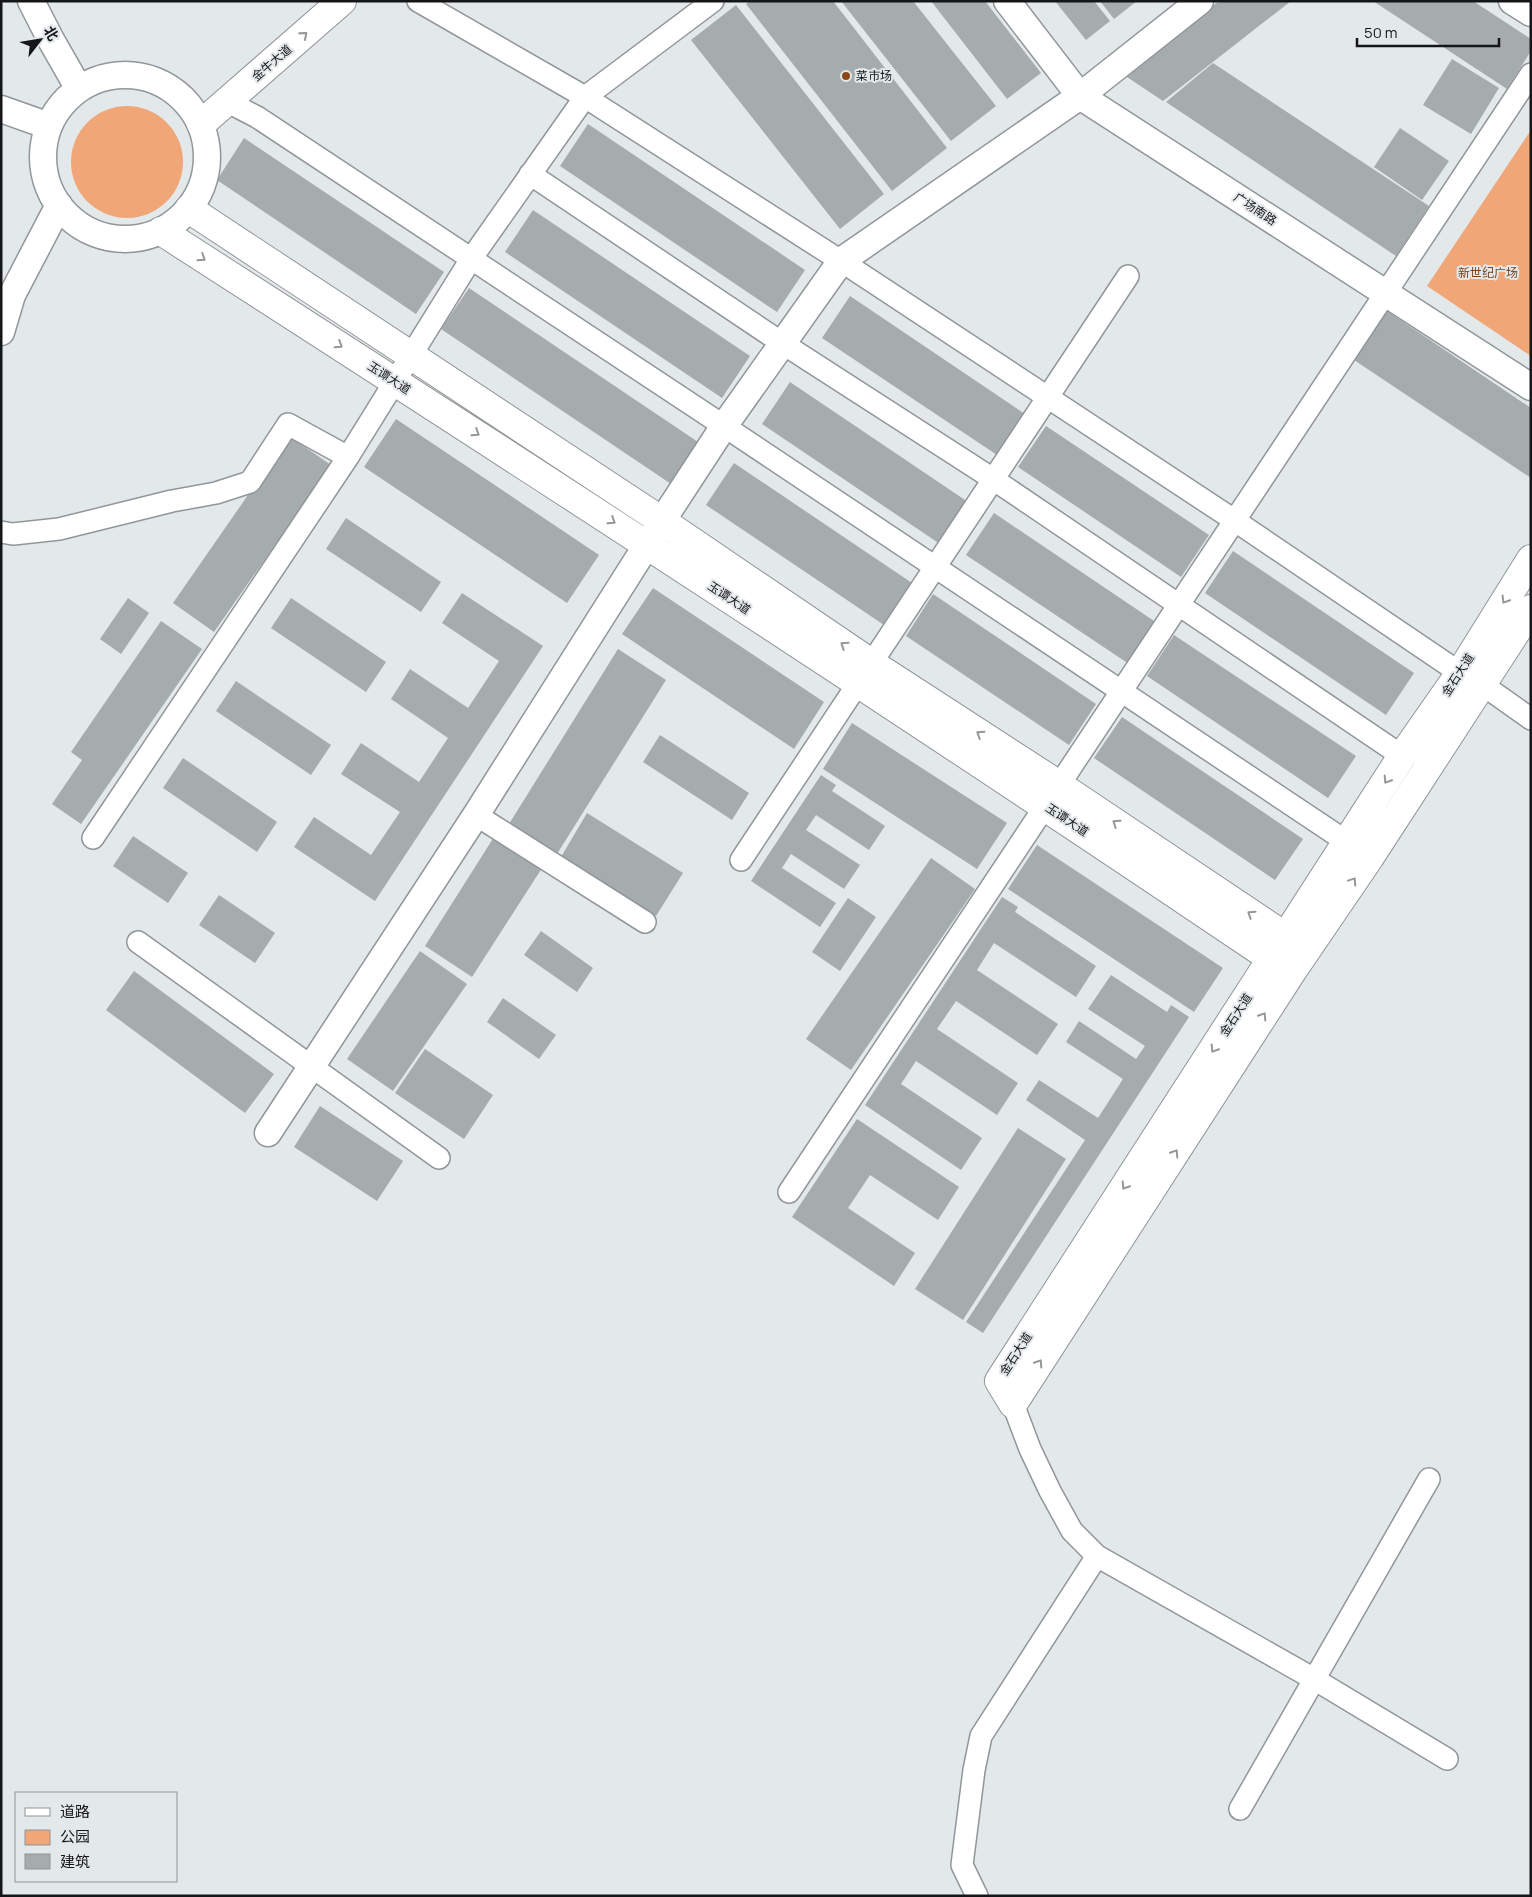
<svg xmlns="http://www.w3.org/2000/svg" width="1532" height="1897" font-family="Manrope,'Noto Sans SC',sans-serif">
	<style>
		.green { fill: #f0a677 }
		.building { fill: #a6abae }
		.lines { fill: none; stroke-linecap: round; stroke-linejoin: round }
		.minor-casing { stroke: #919698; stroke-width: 24 }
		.tertiary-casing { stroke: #919698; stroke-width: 29 }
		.secondary-casing { stroke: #919698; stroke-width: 30 }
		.minor { stroke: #fff; stroke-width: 21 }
		.tertiary { stroke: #fff; stroke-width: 26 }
		.secondary { stroke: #fff; stroke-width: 28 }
		.oneway { stroke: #959697 }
		.poi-dot { fill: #8b4917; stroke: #e3e8ea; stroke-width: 2 }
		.labels { text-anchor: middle; stroke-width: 4; stroke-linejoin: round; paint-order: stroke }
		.street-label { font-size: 12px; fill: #141617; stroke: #e3e8ea }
		.poi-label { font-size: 12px; fill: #141617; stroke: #e3e8ea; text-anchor: start }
		.park-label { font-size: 12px; fill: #7a431b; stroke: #e3e8ea }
	</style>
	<rect width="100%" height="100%" fill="#e3e8ea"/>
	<path class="green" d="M71 162a56 56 0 1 1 112 0a56 56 0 1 1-112 0Z
		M1531,130V356L1427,286Z"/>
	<path class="building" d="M750,1H833L947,148L892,191L746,4Z
		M841,1H913L996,106L951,141Z
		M931,1H985L1041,73L1007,99Z
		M1055,1H1094L1110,21L1086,40Z
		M1100,1H1137L1114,19Z
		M1219,1H1291L1163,101L1124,75Z
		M1373,1H1473L1531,39V51L1507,89Z
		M736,5L884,194L840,229L691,40Z
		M1452,59L1499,88L1471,134L1423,105Z
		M1213,63L1429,206L1396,256L1166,102Z
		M588,124L805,270L777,312L560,166Z
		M1400,128L1449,161L1422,200L1374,167Z
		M244,138L444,272L416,314L217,180Z
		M533,210L750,356L722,398L505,252Z
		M469,288L704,446L677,488L441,329Z
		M850,296L1031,418L1003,459L822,338Z
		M1387,311L1531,408V478L1354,360Z
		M790,382L971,504L943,546L762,424Z
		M396,419L599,555L567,603L364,467Z
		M1046,426L1209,535L1181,577L1018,467Z
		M289,436L331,465L214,632L173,603Z
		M734,463L915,585L887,627L706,505Z
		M994,513L1157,623L1129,664L966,555Z
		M346,518L441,582L421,612L326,549Z
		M1233,551L1414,673L1386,715L1205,593Z
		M653,588L824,702L794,749L622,634Z
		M462,593L543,646L375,901L294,847L314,817L371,855L400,812L341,774L361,743L419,782L448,738L391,699L410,669L468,708L499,661L442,623Z
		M933,594L1096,704L1069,745L906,636Z
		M128,598L149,613L121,654L100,639Z
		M291,598L386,662L366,692L271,628Z
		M161,621L202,649L81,824L52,804L82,760L71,752Z
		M1174,635L1356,756L1328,798L1147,676Z
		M618,649L666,680L557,854L509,824Z
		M236,681L331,745L311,775L216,711Z
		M1122,717L1303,839L1275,880L1094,758Z
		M852,723L1007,823L977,869L823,769Z
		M660,735L749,793L732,820L643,762Z
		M183,758L277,822L257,852L163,788Z
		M821,775L836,785L832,791L885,826L869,850L816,815L806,830L860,865L844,889L791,854L782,868L836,903L820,927L751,881Z
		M587,813L683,873L656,916L561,857Z
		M133,836L188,873L168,903L113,866Z
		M494,837L542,868L472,977L425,946Z
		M1037,845L1223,968L1194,1012L1008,889Z
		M931,858L975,889L851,1070L806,1039Z
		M219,895L275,933L255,963L199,925Z
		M1002,897L1018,907L1015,912L1096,966L1076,997L994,943L977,970L1058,1024L1037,1055L956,1001L937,1029L1018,1083L997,1115L916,1061L901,1084L982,1138L961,1170L865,1105Z
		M848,898L876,917L840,971L812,952Z
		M541,931L593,968L577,992L524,955Z
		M420,951L467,984L393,1091L347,1059Z
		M134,971L274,1074L245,1113L106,1010Z
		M1111,975L1167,1012L1171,1005L1189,1017L983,1333L966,1322L1085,1140L1026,1100L1039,1080L1098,1118L1123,1079L1066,1042L1079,1021L1136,1059L1145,1046L1088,1009Z
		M503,998L556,1035L539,1059L487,1022Z
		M425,1049L493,1095L464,1139L395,1093Z
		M320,1106L403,1161L377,1201L294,1147Z
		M857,1119L959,1187L938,1220L870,1175L848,1208L915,1253L894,1286L792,1217Z
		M1018,1128L1066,1159L963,1320L915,1289Z"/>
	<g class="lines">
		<defs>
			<path id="minor" d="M418,1L585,97L841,261L1234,520L1460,673L1483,685L1531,719
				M228,102L257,117L724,426L1347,842
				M530,174L782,343L993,479L1402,756
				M1,532L13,534L59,529L172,501L216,493L250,482L288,424L348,457L471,259L585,97L713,1
				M476,815L645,922
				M93,838L348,457
				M741,860L1128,276
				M138,942L439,1158
				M789,1192L1531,74
				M1013,1404L1030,1449L1050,1491L1072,1531L1097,1556L1314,1679L1447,1759
				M1240,1809L1429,1479
				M977,1896L962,1865L974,1770L981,1736L1097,1556"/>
			<path id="tertiary" d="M31,1L51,40L79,89
				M1007,1L1080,96L1531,387
				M1512,1L1531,13
				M43 157a82 82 0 1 1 164 0a82 82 0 1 1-164 0Z
				M1,109L49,126
				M1,332L12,295L59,205
				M268,1133L476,815L662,521L724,426L841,261L1080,96L1200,1"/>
			<path id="secondary" d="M201,124L342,1
				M189,209L662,521L871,663L1059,785L1301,947
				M161,231C534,471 905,711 1272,959L1288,968
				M1531,559L1460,673L1402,756L999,1381L1013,1404L1293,970L1370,857L1531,609"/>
		</defs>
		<use href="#minor" class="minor-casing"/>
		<use href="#tertiary" class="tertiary-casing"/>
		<use href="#secondary" class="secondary-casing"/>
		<use href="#minor" class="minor"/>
		<use href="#tertiary" class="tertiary"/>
		<use href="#secondary" class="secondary"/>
	</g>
	<defs><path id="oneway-chevron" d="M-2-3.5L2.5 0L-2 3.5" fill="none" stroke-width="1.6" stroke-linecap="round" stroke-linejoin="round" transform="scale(1.25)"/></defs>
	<g class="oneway">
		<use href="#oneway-chevron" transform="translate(304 35) rotate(-41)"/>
		<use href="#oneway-chevron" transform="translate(202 258) rotate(33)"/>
		<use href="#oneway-chevron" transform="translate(339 345) rotate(33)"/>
		<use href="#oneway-chevron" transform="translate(476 433) rotate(33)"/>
		<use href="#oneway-chevron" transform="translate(612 521) rotate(33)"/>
		<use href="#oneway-chevron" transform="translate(1505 600) rotate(122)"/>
		<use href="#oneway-chevron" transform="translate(844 645) rotate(-146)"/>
		<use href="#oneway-chevron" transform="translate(980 734) rotate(-147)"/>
		<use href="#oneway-chevron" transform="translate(1387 780) rotate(123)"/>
		<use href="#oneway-chevron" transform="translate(1116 823) rotate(-146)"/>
		<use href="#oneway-chevron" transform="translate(1353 881) rotate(-56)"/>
		<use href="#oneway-chevron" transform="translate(1251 914) rotate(-146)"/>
		<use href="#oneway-chevron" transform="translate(1263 1016) rotate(-57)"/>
		<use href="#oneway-chevron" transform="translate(1214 1049) rotate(123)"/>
		<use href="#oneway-chevron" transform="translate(1175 1153) rotate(-57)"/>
		<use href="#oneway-chevron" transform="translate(1125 1186) rotate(123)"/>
		<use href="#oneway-chevron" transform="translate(1039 1363) rotate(-57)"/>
	</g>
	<circle class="poi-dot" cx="846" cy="76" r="5"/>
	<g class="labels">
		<g class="street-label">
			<text transform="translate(272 63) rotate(-41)" y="4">金牛大道</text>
			<text transform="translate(1255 209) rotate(33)" y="4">广场南路</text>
			<text transform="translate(389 378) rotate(33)" y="4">玉谭大道</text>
			<text transform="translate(729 598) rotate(34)" y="4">玉谭大道</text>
			<text transform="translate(1458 675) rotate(-57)" y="4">金石大道</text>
			<text transform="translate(1067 820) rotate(34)" y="4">玉谭大道</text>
			<text transform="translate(1236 1015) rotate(-57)" y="4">金石大道</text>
			<text transform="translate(1016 1354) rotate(-57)" y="4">金石大道</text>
		</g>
		<g class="poi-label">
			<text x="856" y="80">菜市场</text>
		</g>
		<g class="park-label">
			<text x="1488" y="277">新世纪广场</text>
		</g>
	</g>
	<rect width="1532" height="1897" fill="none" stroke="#141617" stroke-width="5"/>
	<rect x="15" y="1792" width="162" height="90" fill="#e3e8ea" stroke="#909496"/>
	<rect x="25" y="1808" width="25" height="8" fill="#ffffff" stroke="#909496"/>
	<text x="60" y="1817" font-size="15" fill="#141617">道路</text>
	<rect x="25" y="1830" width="25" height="15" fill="#f0a677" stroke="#909496"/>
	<text x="60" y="1842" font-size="15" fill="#141617">公园</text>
	<rect x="25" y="1854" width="25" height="15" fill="#a6abae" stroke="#909496"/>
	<text x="60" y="1867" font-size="15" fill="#141617">建筑</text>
	<g transform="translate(40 40) rotate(59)" stroke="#e3e8ea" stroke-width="4" paint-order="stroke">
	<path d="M0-4L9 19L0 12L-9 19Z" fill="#141617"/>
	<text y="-8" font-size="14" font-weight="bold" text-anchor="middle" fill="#141617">北</text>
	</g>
	<path d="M1357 38v8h142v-8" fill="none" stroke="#141617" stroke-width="2.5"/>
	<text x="1364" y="38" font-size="15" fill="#141617" stroke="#e3e8ea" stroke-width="4" paint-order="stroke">50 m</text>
</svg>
